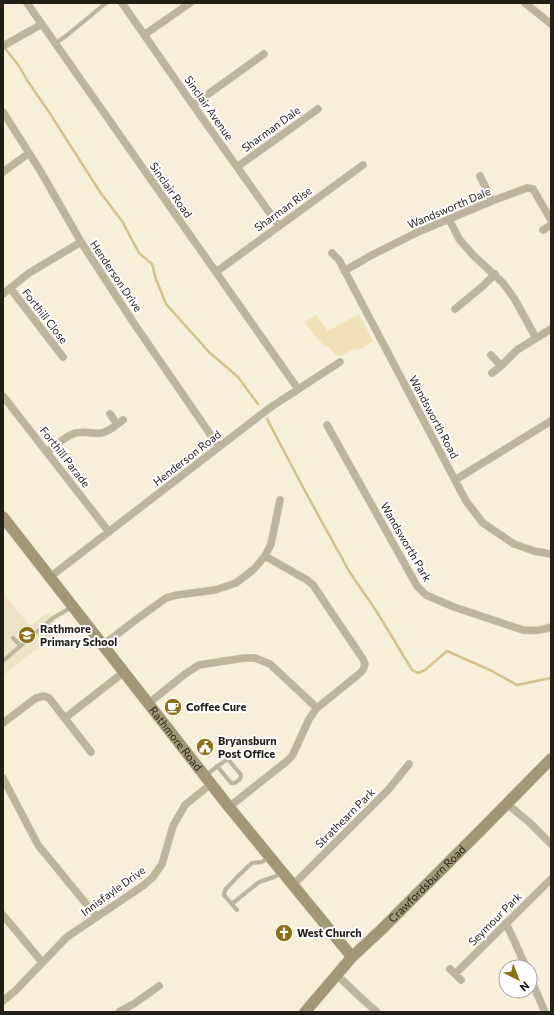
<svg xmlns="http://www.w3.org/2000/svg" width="554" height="1015" font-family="Commissioner,sans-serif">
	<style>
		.built { fill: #efe3c7 }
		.green { fill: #f1e1b9 }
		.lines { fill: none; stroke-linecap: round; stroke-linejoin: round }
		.stream { stroke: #d6c18d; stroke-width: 2.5 }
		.lane-casing { stroke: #d1cab7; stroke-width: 4.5 }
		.street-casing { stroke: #d1cab7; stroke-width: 8 }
		.secondary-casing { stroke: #d1cab7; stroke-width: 12 }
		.lane { stroke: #bdb49e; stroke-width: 3.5 }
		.street { stroke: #bdb49e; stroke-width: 7 }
		.secondary { stroke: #a49776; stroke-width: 11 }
		.labels { text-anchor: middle; stroke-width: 4; stroke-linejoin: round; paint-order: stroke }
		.street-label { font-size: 11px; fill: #221f17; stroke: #fff }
		.poi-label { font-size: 11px; font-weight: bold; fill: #221f17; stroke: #fff; text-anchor: start }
	</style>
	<rect width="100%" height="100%" fill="#f8efda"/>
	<path class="built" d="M3,593L30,626L49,612L60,628L44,643L3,675Z"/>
	<path class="green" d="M359,314L373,341L361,349L352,350L340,356L336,355L329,347L324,346L304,322L316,315L328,331Z"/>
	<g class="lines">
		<path class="stream" d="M4,47L19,66L27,80L49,112L100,192L122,221L139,253L152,264L156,279L166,304L209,352L238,377L258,404
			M267,419L305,491L349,571L377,612L412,670L418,673L425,670L447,651L492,671L517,685L551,678"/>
		<defs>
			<path id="lane" d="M56,43L66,36L106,3
				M13,638L21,646
				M3,661L53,618L72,607
				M206,775L226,760L228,759L241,775L240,779L235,783H231L217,766
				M232,904L259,882L274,877L281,873
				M237,910L224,895L225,890L239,875L252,863L262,862L268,857"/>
			<path id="street" d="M27,3L298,389
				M122,3L193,105L279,226
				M525,3L551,24
				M144,35L190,3
				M3,46L42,24
				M193,105L264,54
				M3,112L41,172L81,242L133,322L219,447
				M237,167L318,109
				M3,172L29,153
				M480,176L492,201
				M449,219L459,239L473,255L503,283L514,298L536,338
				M543,230L551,225
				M332,253L339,260L466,501L483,523L514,544L534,551L551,554
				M344,271L372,255L418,232L492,201L527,188L533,189L551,220
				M216,272L363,165
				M10,288L63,357
				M3,294L29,273L81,242
				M455,309L484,285L495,274
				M491,355L501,366
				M492,373L501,366L517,350L551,329
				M3,396L109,532
				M110,414L117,424
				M327,425L417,586L426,595L454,607L523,630C533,631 541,631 551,627
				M47,452C55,446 63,438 73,434C82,430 92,434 101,433C109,432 116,425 123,420
				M455,480L551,421
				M50,577L271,407L340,362
				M103,645L137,619L166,598L177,595L215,590L236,583L254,569L265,556L271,544L280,500
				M149,703L185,674L199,665L244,658H255L270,664L317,708
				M65,718L124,672
				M3,723L36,698L44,696L49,698L91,752
				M3,778L38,845L97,917
				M507,804L529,822L551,844
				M229,807L287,761L292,756L295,750L309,719L317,708L359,674L363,670L365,664L363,659L313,585L307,580L265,556
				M293,885L389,789L409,764
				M3,915L42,962
				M506,923L526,967
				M450,969L461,980
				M336,974L360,997L377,1012
				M455,974L551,879
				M530,977L545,1012
				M3,1001L15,991L67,937L144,885L153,877L162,864L173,826L185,805L211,784
				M119,1012L135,1003L159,986"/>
			<g id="secondary">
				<path id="s1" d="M3,517L229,807L352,957"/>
				<path id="s2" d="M305,1012L352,957L382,929L481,830L551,759"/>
			</g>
		</defs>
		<use href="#lane" class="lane-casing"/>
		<use href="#street" class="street-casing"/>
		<use href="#secondary" class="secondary-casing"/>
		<use href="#lane" class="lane"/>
		<use href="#street" class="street"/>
		<use href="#secondary" class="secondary"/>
	</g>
	<defs>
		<symbol id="school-disc" viewBox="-11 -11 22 22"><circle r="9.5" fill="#8d7013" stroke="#fff"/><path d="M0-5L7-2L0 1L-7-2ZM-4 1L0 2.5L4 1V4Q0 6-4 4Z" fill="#fff"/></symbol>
		<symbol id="cafe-disc" viewBox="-11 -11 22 22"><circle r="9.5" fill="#8d7013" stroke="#fff"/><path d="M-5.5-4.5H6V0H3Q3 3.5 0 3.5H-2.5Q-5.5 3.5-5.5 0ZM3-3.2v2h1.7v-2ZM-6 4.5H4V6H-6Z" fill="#fff"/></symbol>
		<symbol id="civic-disc" viewBox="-11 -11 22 22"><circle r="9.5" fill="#8d7013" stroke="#fff"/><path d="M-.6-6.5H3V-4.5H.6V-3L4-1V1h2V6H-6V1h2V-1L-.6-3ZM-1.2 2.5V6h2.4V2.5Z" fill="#fff"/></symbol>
		<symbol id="church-disc" viewBox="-11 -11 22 22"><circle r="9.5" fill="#8d7013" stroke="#fff"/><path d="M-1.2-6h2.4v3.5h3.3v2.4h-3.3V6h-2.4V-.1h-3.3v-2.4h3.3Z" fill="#fff"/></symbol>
	</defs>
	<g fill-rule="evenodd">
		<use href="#school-disc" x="17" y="625" width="20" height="20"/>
		<use href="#cafe-disc" x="163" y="697" width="20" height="20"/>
		<use href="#civic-disc" x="195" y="737" width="20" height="20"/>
		<use href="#church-disc" x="274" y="923" width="20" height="20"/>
	</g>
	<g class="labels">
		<g class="street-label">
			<text transform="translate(209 108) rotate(55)" y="4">Sinclair Avenue</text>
			<text transform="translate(271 129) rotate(-36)" y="4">Sharman Dale</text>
			<text transform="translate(171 190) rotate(55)" y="4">Sinclair Road</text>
			<text transform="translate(449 208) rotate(-23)" y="4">Wandsworth Dale</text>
			<text transform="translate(283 209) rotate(-36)" y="4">Sharman Rise</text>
			<text transform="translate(116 276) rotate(56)" y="4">Henderson Drive</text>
			<text transform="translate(45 316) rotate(52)" y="4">Forthill Close</text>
			<text transform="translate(434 417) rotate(62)" y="4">Wandsworth Road</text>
			<text transform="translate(65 457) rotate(52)" y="4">Forthill Parade</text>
			<text transform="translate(187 458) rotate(-38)" y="4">Henderson Road</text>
			<text transform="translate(406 542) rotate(60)" y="4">Wandsworth Park</text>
			<text dy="4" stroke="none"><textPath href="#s1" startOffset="281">Rathmore Road</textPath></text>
			<text transform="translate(345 818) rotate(-45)" y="4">Strathearn Park</text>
			<text dy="4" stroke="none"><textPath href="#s2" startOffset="177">Crawfordsburn Road</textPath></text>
			<text transform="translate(113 891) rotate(-36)" y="4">Innisfayle Drive</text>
			<text transform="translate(495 919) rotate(-45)" y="4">Seymour Park</text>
		</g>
		<g class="poi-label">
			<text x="40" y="633">Rathmore<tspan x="40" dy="13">Primary School</tspan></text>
			<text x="186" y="711">Coffee Cure</text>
			<text x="218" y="745">Bryansburn<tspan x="218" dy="13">Post Office</tspan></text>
			<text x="297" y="937">West Church</text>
		</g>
	</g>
	<rect width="554" height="1015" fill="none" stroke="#221f17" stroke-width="8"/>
	<g transform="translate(518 979) rotate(138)"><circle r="19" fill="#ffffff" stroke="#a7a5a2"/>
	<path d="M0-3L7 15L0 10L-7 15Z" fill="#8d7013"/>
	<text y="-6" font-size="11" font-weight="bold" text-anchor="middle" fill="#221f17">N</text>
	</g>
</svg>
